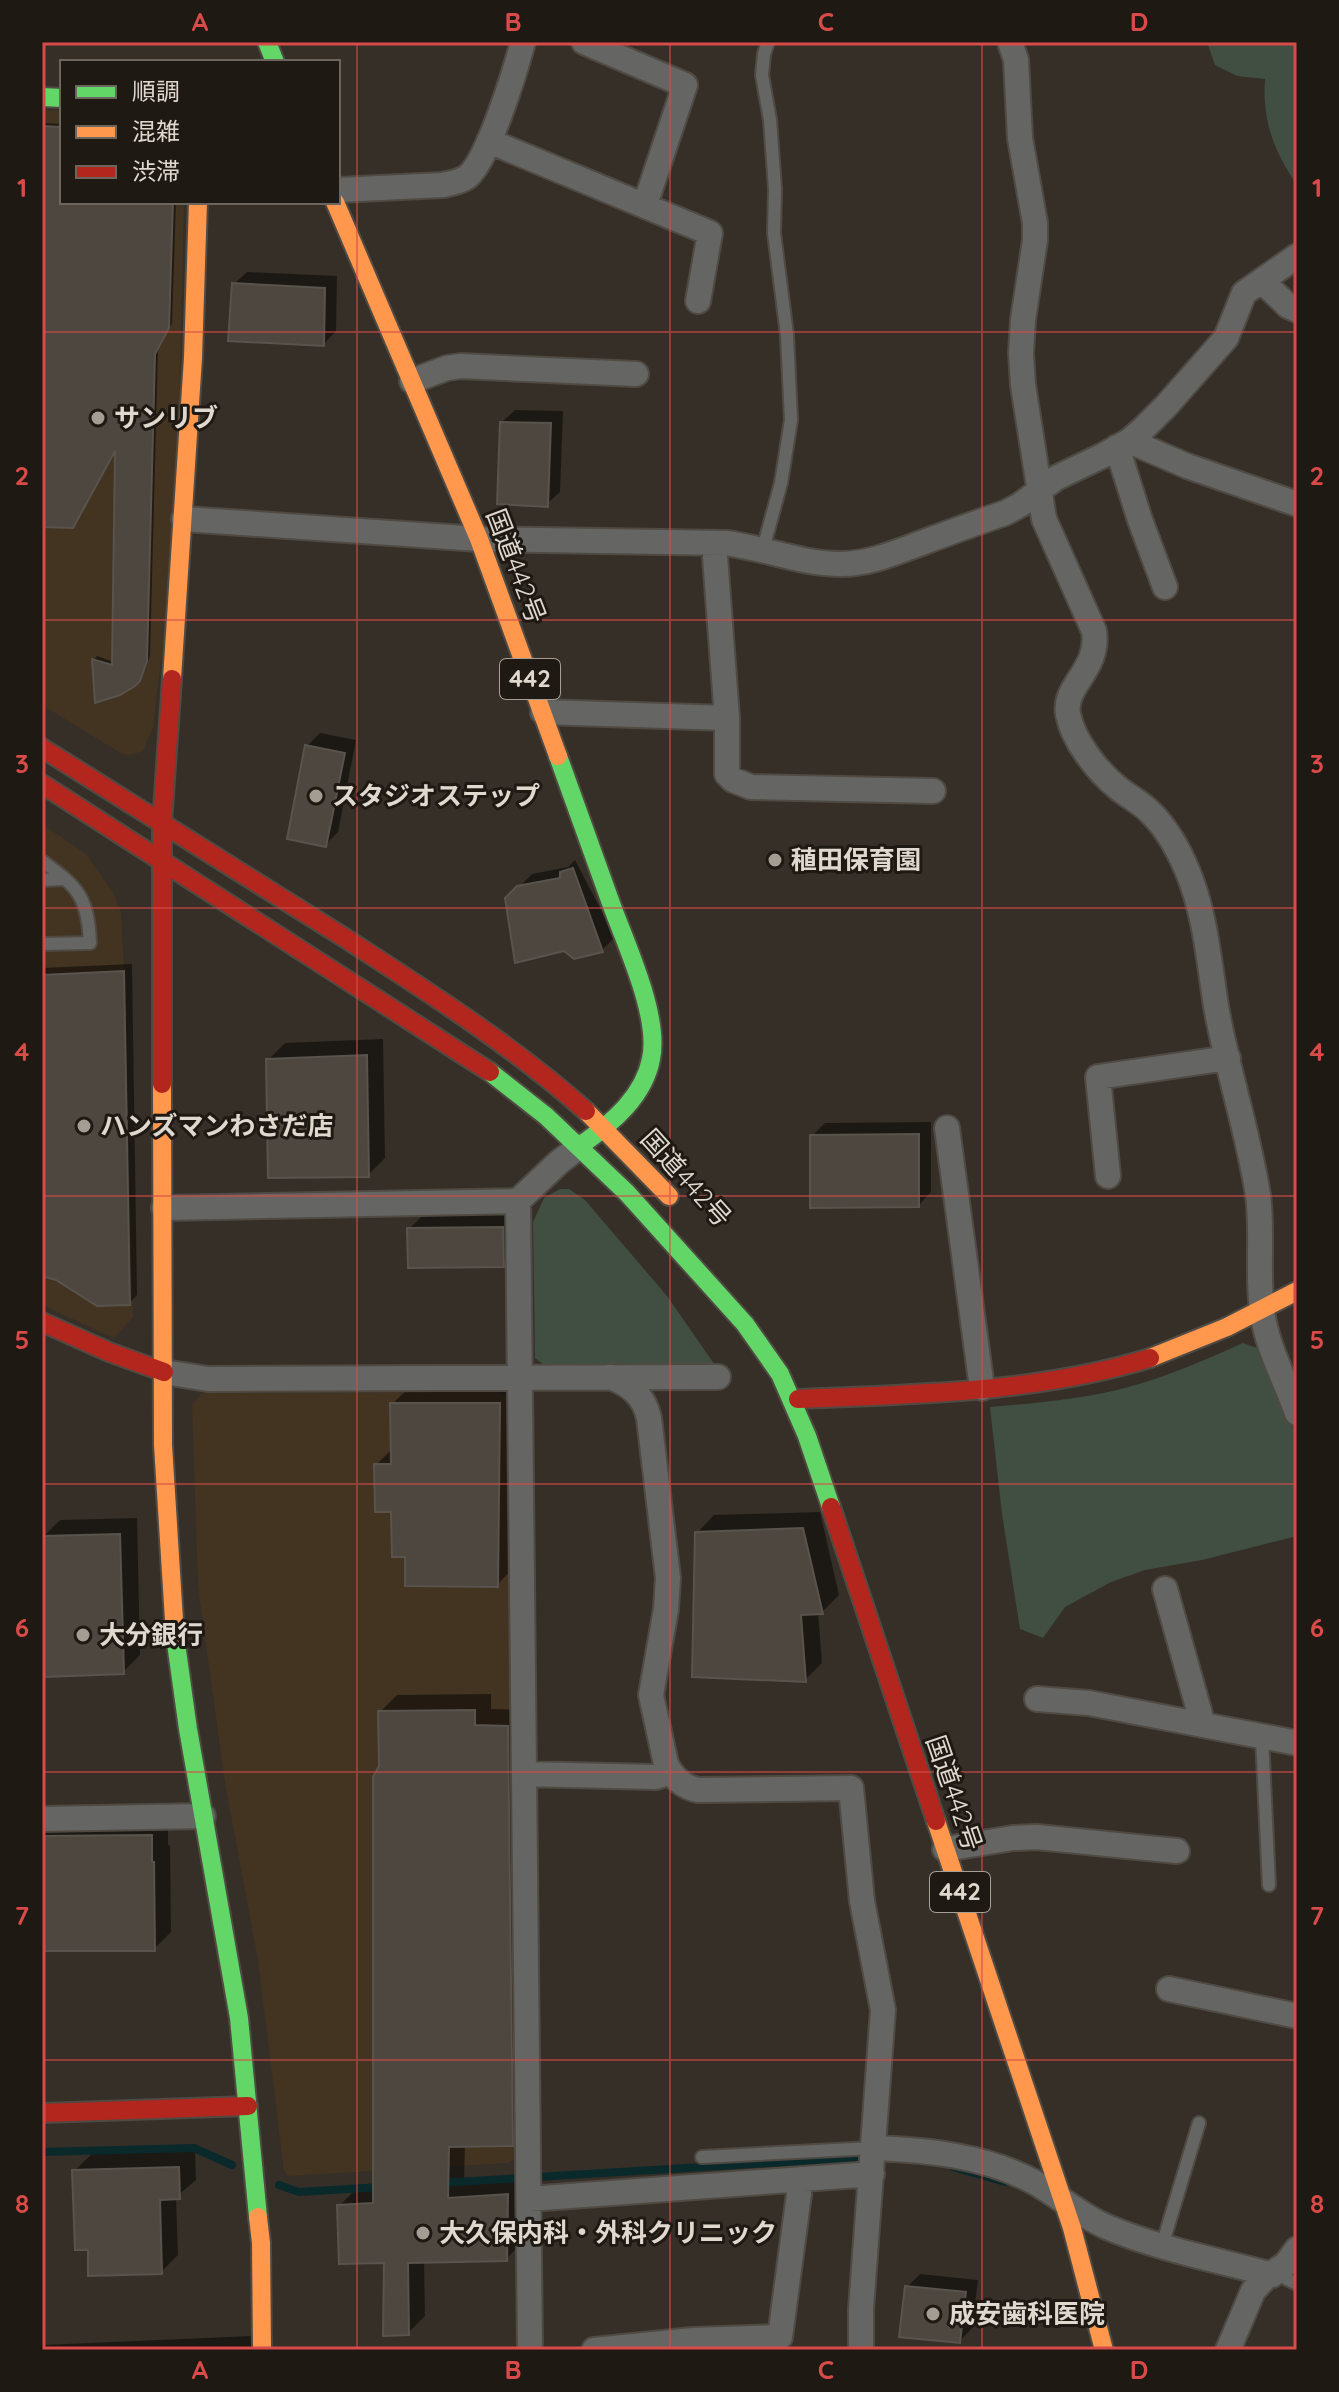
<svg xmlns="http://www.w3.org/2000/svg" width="1339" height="2392" font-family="Quicksand,'Noto Sans JP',sans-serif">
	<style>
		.built { fill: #423421 }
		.green { fill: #404f42 }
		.shadow { fill: #0007 }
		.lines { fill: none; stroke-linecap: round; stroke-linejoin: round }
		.stream { stroke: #0a292b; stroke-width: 8 }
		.building { fill: #4d473f; stroke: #58534c; stroke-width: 2 }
		.lane-casing { stroke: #4f4a43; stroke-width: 16 }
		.street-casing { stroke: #4f4a43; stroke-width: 28 }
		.fast-casing { stroke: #4f4a43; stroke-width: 22 }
		.slow-casing { stroke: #4f4a43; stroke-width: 22 }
		.jam-casing { stroke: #4f4a43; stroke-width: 22 }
		.lane { stroke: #656663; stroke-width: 12 }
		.street { stroke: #656663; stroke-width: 24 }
		.fast { stroke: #63d668; stroke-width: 18 }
		.slow { stroke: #ff974d; stroke-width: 18 }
		.jam { stroke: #b3261e; stroke-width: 18 }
		.grid { fill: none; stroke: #d84b49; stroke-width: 2; stroke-opacity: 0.55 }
		.poi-dot { fill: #a49d94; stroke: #1e1912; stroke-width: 3 }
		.labels { text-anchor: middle; stroke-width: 6; stroke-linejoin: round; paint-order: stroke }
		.shield { fill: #1e1912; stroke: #a59f96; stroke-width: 2 }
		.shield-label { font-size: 24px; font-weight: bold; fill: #dfd8cf }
		.poi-label { font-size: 26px; font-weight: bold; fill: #dfd8cf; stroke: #1e1912; text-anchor: start }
		.street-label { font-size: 26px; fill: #dfd8cf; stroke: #1e1912 }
		.neatline { fill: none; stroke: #d84b49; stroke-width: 3 }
		.grid-label { font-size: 26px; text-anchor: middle; font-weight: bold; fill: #d84b49 }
	</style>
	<rect width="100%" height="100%" fill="#352f27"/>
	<path class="built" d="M42,110L62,111V202H184L176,537L153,727L143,751L131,755L122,754L42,705Z
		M42,824L86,854L113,893L121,912L125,990L133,1317L114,1338L42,1305Z
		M495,1392L507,1397L510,1403L514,2159L508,2163L288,2176L284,2171L258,1960L225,1783L198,1586L192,1405L202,1393Z"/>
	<path class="green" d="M1207,42H1297V185C1274,151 1262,121 1265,79L1237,76L1215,65Z
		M560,1189H569L585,1200L667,1296L717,1368L550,1369L535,1358L533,1222L544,1198Z
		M1243,1343L1260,1349L1297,1436V1536L1202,1560L1145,1570L1111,1582L1065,1607L1043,1638L1020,1629L1002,1514L990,1407C1038,1403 1086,1399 1132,1386C1171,1375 1207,1359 1243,1343Z"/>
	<path class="shadow" d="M42,123L62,124V202H176L172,323L158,349L150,656L143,675L134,684L94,660L97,656L114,662L117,447L42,525Z
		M247,272L337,276L336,331L324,344L234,284Z
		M515,410L563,411L560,492L547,504L502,422Z
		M320,733L356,740L338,832L326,844L307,746Z
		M575,860L615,937L602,950L507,899L532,874L568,867Z
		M132,964L137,1295L129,1303L42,1274V968Z
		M383,1039L385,1158L368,1175L268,1060L285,1043Z
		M931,1122V1192L919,1205L812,1136L825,1123Z
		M515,1215L516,1252L503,1265L409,1229L422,1216Z
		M410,1387H516L514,1567L497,1585L407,1555L393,1510L376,1465L393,1448L392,1404Z
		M820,1512L839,1595L822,1612H818L822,1663L805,1680L697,1533L714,1515Z
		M137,1518L140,1655L123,1672L43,1537L60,1520Z
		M491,1694V1709L525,1710L529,2128L512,2144L465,2145L464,2182L524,2178L523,2242L506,2259L424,2260L425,2316L408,2333L386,2261L339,2206L356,2189L375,2188L380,1712L397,1695Z
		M42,1819H168V1845L170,1846L171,1932L154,1949H42Z
		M195,2151L196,2180L176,2197L178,2255L161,2272L89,2248L74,2171L92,2154Z
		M920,2274L978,2280L972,2328L960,2341L907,2287Z
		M252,2336V2350H42V2345Z"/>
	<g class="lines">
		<path class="stream" d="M42,2152L194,2148L232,2165
			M953,2167L1005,2182
			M439,2183L868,2157
			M279,2185L299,2192L381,2187"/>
	</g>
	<path class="building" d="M42,126L62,127V202H173L169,328L155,354L147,661L140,681L135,686L120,695L95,703L92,659L112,665L115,451L73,528L42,527Z
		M232,283L325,288L324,346L228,341Z
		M500,422L551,423L548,507L497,504Z
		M305,745L345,753L326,847L287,839Z
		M573,868L603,952L574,959L564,951L515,963L505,898L517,886L560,878V872Z
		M124,971L130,1305L97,1306L56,1280L42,1276V975Z
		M367,1055L369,1177L268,1178L266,1059Z
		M919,1134V1207L810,1208V1135Z
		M503,1227L504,1267L408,1268L407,1228Z
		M390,1403H500L498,1587L405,1586V1557H392L391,1512H375L374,1464H391Z
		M803,1528L823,1614L801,1615L806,1682L692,1677L695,1532Z
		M120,1534L124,1674L44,1677L42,1536Z
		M475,1710V1725L508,1726L513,2146L449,2147L448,2198L508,2194L507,2261L408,2263L409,2335L383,2336L384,2263L339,2264L337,2205L373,2203V1777L379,1766L378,1711Z
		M152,1835V1862H154L155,1951H42V1836Z
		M179,2167L180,2199L160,2200L162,2274L88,2276V2250H75L72,2170Z
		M905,2286L966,2292L960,2343L899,2337Z"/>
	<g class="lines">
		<defs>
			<path id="lane" d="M763,549L781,483L791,420L787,335L774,233L775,189L770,120L762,75L764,54L768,42
				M42,861C78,887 88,897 90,943L42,944
				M42,880L65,879
				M1262,1737L1269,1885
				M702,2157L874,2148
				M1162,2246L1199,2123
				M1275,2273L1297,2284"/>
			<path id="street" d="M584,42L685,85L645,205
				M1010,42L1016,60L1020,138L1035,223V240L1023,320L1021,353L1023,385L1044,519L1094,631C1100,670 1063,685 1068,714C1073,741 1098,772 1118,788C1129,797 1142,803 1152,814C1167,829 1179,851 1187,870C1205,912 1209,961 1216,1006C1227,1070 1248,1131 1258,1195C1263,1233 1257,1272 1262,1310C1266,1345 1285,1379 1297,1413
				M489,141L710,233L698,301
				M338,190L443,185C451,183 460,182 467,177C488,161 515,71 523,42
				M1262,281L1288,306L1297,310
				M412,381L447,368L461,366L636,374
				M1129,441L1187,466L1297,504
				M1117,447L1140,520L1165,587
				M184,519L479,539L726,543C764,548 802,564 841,564C870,564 897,552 924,542C951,532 978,522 1005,513L1020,505L1056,478L1102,456L1129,441L1143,429L1166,406L1226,338L1244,293L1297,256
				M714,543L727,718V774L733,780L751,787L933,791
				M543,712L727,718
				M947,1128L982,1388
				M1108,1176L1098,1077L1228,1058
				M518,1201L530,2350
				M164,1208L518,1201L558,1163L580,1146
				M164,1372L208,1379L718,1377
				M610,1377C631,1385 644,1396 649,1418L668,1578L666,1609L651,1695L666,1764C673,1778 683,1787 698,1790L851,1788L862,1901L883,2010L861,2309V2350
				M1165,1589L1203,1725
				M1037,1699L1089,1703L1297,1743
				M524,1774L656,1777L670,1772
				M42,1819L203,1816
				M945,1849L1013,1838L1037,1837L1177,1851
				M1169,1989L1297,2016
				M874,2148C928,2150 986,2156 1034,2182C1059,2196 1081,2216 1107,2227C1159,2249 1217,2260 1272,2275
				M529,2199L872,2174
				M594,2350L693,2340L780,2337L801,2179
				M1228,2350L1253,2291L1265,2278L1286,2264L1297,2249"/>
			<path id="fast" d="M267,42L275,62
				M42,97L62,98
				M558,756C576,806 594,856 612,906C627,947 660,1017 651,1059C644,1096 613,1122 584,1143
				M490,1072L546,1116L627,1193L745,1324L780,1374L807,1436L831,1507
				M175,1636L188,1729L239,2018L258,2217"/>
			<path id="slow" d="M335,202L479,539L558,756
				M172,679L193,358L198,202
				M162,1084L163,1445L175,1636
				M586,1111L669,1196
				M1150,1358L1227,1327L1297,1291
				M936,1821L1072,2228L1104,2350
				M258,2217L261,2243L262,2350"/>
			<path id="jam" d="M42,748C143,811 244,874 345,938C428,992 512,1045 586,1111
				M42,784L490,1072
				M162,1084V823L172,679
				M42,1322L109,1352L164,1372
				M798,1399C916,1394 1036,1393 1150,1358
				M831,1507L936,1821
				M42,2113L248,2106"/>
		</defs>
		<use href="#lane" class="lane-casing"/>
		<use href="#street" class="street-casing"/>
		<use href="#fast" class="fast-casing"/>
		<use href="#slow" class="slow-casing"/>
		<use href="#jam" class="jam-casing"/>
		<use href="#lane" class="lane"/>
		<use href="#street" class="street"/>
		<use href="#fast" class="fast"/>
		<use href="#slow" class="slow"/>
		<use href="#jam" class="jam"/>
	</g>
	<path class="grid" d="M357,42V2350M670,42V2350M982,42V2350M42,332H1297M42,620H1297M42,908H1297M42,1196H1297M42,1484H1297M42,1772H1297M42,2060H1297"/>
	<g class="poi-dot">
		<circle cx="98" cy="418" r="8"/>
		<circle cx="316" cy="796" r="8"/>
		<circle cx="775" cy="860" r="8"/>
		<circle cx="84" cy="1126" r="8"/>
		<circle cx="83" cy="1635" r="8"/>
		<circle cx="423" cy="2233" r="8"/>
		<circle cx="933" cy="2314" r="8"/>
	</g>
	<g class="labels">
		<g class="shield">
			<rect x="500" y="659" width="60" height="40" rx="6"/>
			<rect x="930" y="1872" width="60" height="40" rx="6"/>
		</g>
		<g class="shield-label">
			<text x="530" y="687">442</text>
			<text x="960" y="1900">442</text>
		</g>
		<g class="poi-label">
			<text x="114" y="427">サンリブ</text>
			<text x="332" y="805">スタジオステップ</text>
			<text x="791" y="869">稙田保育園</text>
			<text x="100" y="1135">ハンズマンわさだ店</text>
			<text x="99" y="1644">大分銀行</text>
			<text x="439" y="2242">大久保内科・外科クリニック</text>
			<text x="949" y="2323">成安歯科医院</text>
		</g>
		<g class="street-label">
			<text transform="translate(516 566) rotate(69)" y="9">国道442号</text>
			<text transform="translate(686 1178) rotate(48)" y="9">国道442号</text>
			<text transform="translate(954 1793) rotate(71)" y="9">国道442号</text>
		</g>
	</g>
	<rect width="1339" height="2392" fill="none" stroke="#1e1912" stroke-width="88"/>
	<rect x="60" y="60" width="280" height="144" fill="#1e1912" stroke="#6b655e" stroke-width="2"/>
	<rect x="76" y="86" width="40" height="12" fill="#63d668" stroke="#6b655e" stroke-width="2"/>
	<text x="132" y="100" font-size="24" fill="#dfd8cf">順調</text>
	<rect x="76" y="126" width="40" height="12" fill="#ff974d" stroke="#6b655e" stroke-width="2"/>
	<text x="132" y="140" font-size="24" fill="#dfd8cf">混雑</text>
	<rect x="76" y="166" width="40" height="12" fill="#b3261e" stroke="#6b655e" stroke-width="2"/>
	<text x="132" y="180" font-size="24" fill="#dfd8cf">渋滞</text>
	<rect x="44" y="44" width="1251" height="2304" class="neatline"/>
	<g class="grid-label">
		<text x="200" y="31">A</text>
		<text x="513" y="31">B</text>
		<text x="826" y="31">C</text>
		<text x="1139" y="31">D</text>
		<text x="22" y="197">1</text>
		<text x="1317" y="197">1</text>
		<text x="22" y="485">2</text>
		<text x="1317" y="485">2</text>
		<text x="22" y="773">3</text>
		<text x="1317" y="773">3</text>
		<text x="22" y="1061">4</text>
		<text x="1317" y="1061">4</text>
		<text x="22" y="1349">5</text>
		<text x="1317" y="1349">5</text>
		<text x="22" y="1637">6</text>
		<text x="1317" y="1637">6</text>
		<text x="22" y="1925">7</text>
		<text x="1317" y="1925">7</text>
		<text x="22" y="2213">8</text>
		<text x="1317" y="2213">8</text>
		<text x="200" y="2379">A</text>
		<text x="513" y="2379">B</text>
		<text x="826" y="2379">C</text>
		<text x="1139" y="2379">D</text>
	</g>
</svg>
